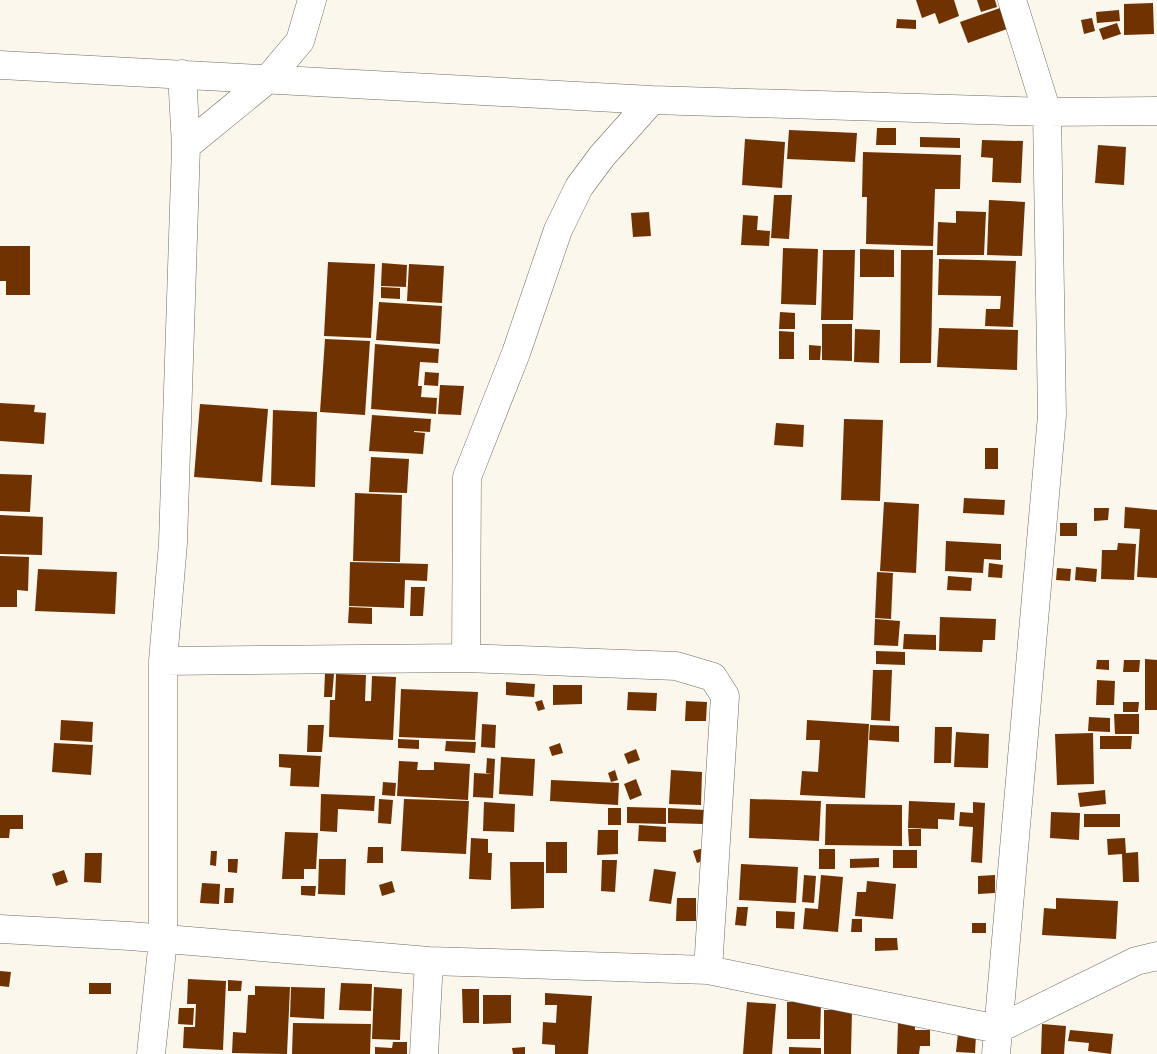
<svg xmlns="http://www.w3.org/2000/svg" width="1157" height="1054" font-family="Ubuntu,sans-serif">
	<style>
		.building { fill: #6f3200 }
		.lines { fill: none; stroke-linecap: round; stroke-linejoin: round }
		.minor-casing { stroke: #706c63; stroke-width: 29 }
		.minor { stroke: #fff; stroke-width: 28 }
	</style>
	<rect width="100%" height="100%" fill="#fcf7ed"/>
	<path class="building" d="M916,0H954L959,16L939,24L935,13L922,18Z
		M977,0H995L997,7L981,12Z
		M1153,3L1154,34L1124,35V4Z
		M1000,8L1007,29L968,43L960,22Z
		M1119,10L1120,21L1097,23L1096,12Z
		M1092,18L1095,31L1084,34L1081,20Z
		M897,19L916,20V29L896,28Z
		M1117,23L1121,34L1103,40L1099,29Z
		M877,128H896V145H876Z
		M789,130L857,133L855,162L787,159Z
		M920,137L960,138V148L920,147Z
		M745,139L785,142L782,188L742,185Z
		M982,140L1023,141L1021,183L992,182L993,158L981,157Z
		M1098,145L1126,147L1124,185L1095,183Z
		M863,152L961,155L960,189H935L933,246L866,244L867,197H862Z
		M774,195H792L789,239L771,238Z
		M989,200L1025,202L1022,256L987,255Z
		M956,211L986,212L984,255H937L938,222L956,223Z
		M649,212L651,236L633,237L631,213Z
		M743,215L758,216L757,230L770,231L769,246L741,245Z
		M0,246H30V295H6V281H0Z
		M783,248L818,249L816,305L781,304Z
		M860,249L894,250V277H860Z
		M823,250H855L853,320H821Z
		M901,250H933L931,363H900Z
		M939,259L1016,261L1013,327L985,326L986,309H1000L1001,296L938,295Z
		M328,262L375,264L371,338L324,336Z
		M382,263L407,265L406,287L381,286Z
		M409,264L444,266L442,303L407,301Z
		M381,287L400,288V299L381,298Z
		M379,302L442,306L440,344L376,340Z
		M780,312L795,313V329H779Z
		M822,324H852V361L822,360Z
		M939,328L1018,330L1017,370L937,367Z
		M855,329L880,330L879,363L854,362Z
		M779,331L794,332V359H779Z
		M325,339L370,341L365,415L320,412Z
		M375,344L439,349L438,363L420,362L418,386H422L421,397L437,398L436,414L371,409Z
		M809,345L821,346L820,360H809Z
		M425,372L439,373L438,386L424,385Z
		M440,385L464,386L461,415L438,414Z
		M0,403L35,405L34,412L46,413L44,444L0,441Z
		M200,404L268,409L262,482L194,477Z
		M273,410L317,412L315,487L271,485Z
		M372,415L415,418L414,426L415,418L431,419L430,432L414,431V432L425,433L423,454L369,451Z
		M844,419L883,420L880,501L841,500Z
		M776,423L804,425L803,447L774,445Z
		M985,448H998V469H985Z
		M371,457L409,459L407,493L369,492Z
		M0,474L32,475L30,512L0,511Z
		M355,493L402,495L400,562L353,561Z
		M964,498L1005,500L1004,515L963,513Z
		M884,502L919,504L916,573L880,571Z
		M1125,507L1157,510V578L1137,577L1140,529L1124,528Z
		M1094,508H1109L1108,520L1094,521Z
		M0,515L43,517L42,555L0,554Z
		M1060,523H1077V536H1060Z
		M946,541L1001,544V560L984,559L983,573L945,571Z
		M1118,543L1136,544L1134,580L1101,579L1102,550H1117Z
		M0,556L29,557L28,591L17,590V607H0Z
		M350,562L428,564L427,581L405,580L404,608L349,606Z
		M989,563L1003,565L1002,578L988,577Z
		M1076,567L1097,569L1096,582L1075,580Z
		M1057,568L1071,569L1070,581L1056,580Z
		M38,569L117,572L115,614L35,611Z
		M877,572L893,573L891,619L875,618Z
		M948,576L972,578L971,591L947,590Z
		M411,587H425L423,616H410Z
		M349,607L372,608V624L348,623Z
		M940,617L996,619L995,640H983L982,652L939,651Z
		M875,619L900,621L898,646L874,645Z
		M904,634L936,635V650L903,649Z
		M876,651L905,652V665L876,664Z
		M1145,659L1157,660V710H1145Z
		M1097,660H1109V670L1096,669Z
		M1124,660H1140L1139,672H1123Z
		M873,670H892L890,721L871,720Z
		M325,673L334,674L332,697H324Z
		M336,674L366,675L365,701H371L372,676L396,677L393,740L329,737L330,700H335Z
		M1097,680L1115,681L1114,705H1096Z
		M506,682L535,684L534,697L506,695Z
		M553,685H582V704L553,705Z
		M401,689L478,692L475,740L399,737Z
		M628,692L657,693L656,711L627,710Z
		M542,700L545,709L538,711L535,702Z
		M686,701L707,702L706,721H685Z
		M1123,702H1139L1138,712H1123Z
		M1114,714H1139V734H1115Z
		M1089,717L1110,718V732L1088,731Z
		M61,720L93,722L92,742L60,740Z
		M807,720L869,724L865,798L800,795L802,771L818,772L820,740H806Z
		M482,724L496,725L495,748L481,747Z
		M308,725H324L322,752H307Z
		M870,725L899,726V742L869,740Z
		M935,727H952L951,763H934Z
		M956,732L989,734L988,768L954,767Z
		M1093,733L1094,784L1057,785L1055,734Z
		M1100,736H1132L1131,749H1100Z
		M398,739L419,740V749L398,748Z
		M446,741L476,742L475,753L445,751Z
		M54,743L93,745L91,775L52,772Z
		M560,743L563,753L552,756L549,747Z
		M636,749L640,760L628,764L624,754Z
		M279,754L321,756L319,787L290,786L291,768L279,767Z
		M501,757L535,759L533,796L499,794Z
		M487,758L495,759L493,798L473,797L474,773L492,774L486,773Z
		M399,761L418,762L417,770H434V762L470,764L468,800L397,796Z
		M615,770L618,780L611,782L608,773Z
		M671,770L702,772L701,805L669,804Z
		M636,779L642,795L630,800L624,784Z
		M551,780L619,783L618,805L550,801Z
		M383,782L396,783L395,796L382,795Z
		M1105,790L1106,804L1080,807L1078,793Z
		M321,794L375,796L374,811L338,809L337,832L320,831Z
		M379,799L393,800L391,824L378,823Z
		M404,799L469,801L466,854L401,851Z
		M750,799L821,801L819,841L749,838Z
		M909,801L955,803L954,820L938,819V829L908,828Z
		M484,802L515,804L514,832L483,831Z
		M973,802L985,803L982,863L971,862L973,827L959,826L960,812L973,813Z
		M826,804L902,805V846L825,845Z
		M627,807L666,808V824L627,823Z
		M608,808H621V825H608Z
		M668,808L705,810L704,824L668,823Z
		M1051,812L1080,813L1079,840L1050,838Z
		M1084,814H1120V827H1084Z
		M0,815H23V829H10L9,838H0Z
		M639,825L666,827V842L638,841Z
		M908,829H921V846H909Z
		M598,830H618V854L597,855Z
		M285,832L318,833L316,869H304V879H282Z
		M471,838L488,839V853H492L491,880L469,879Z
		M1125,838L1126,853L1138,852L1139,882H1123L1122,854L1108,855L1107,839Z
		M546,842H567V873H546Z
		M368,847H383V863H367Z
		M704,848L708,859L697,863L693,851Z
		M819,849H835V869H819Z
		M893,850H917V868H893Z
		M211,851H217L216,866L210,865Z
		M85,853H102L101,883L84,882Z
		M879,858V867L850,868V859Z
		M228,859H238L237,873L228,872Z
		M319,859H346L345,895L318,894Z
		M602,860H617L615,892L601,891Z
		M510,862H544V908L511,909Z
		M741,864L798,867L796,903L739,900Z
		M654,869L676,872L671,904L649,901Z
		M64,870L68,882L56,886L52,874Z
		M804,875L816,876L814,903L802,902Z
		M821,875L843,877L838,932L803,929L805,908L818,909Z
		M995,875V893L978,894V876Z
		M392,881L395,892L382,896L379,885Z
		M867,881L896,884L893,919L855,916L857,892H866Z
		M202,883L220,884L219,904L200,903Z
		M301,886H316L315,896L301,895Z
		M225,888H234L233,903H224Z
		M677,898H696V921H676Z
		M1056,898L1118,901L1116,939L1042,935L1044,908L1056,909Z
		M737,907H748L746,926L735,925Z
		M776,911L795,912L794,929L776,928Z
		M852,919H862V932H851Z
		M972,923H986V933H972Z
		M875,938H897L898,950L875,951Z
		M0,971L11,972L9,987L0,986Z
		M188,979L226,981L223,1050L183,1048L184,1027H195L196,1004H187Z
		M228,980L242,981L241,991H228Z
		M89,983H111V994H89Z
		M341,983L372,984L371,1011L339,1010Z
		M255,986L290,987L287,1054L232,1053L233,1032L246,1033L248,995H255Z
		M291,987L325,988L324,1019L290,1017Z
		M374,987L402,989L400,1040L372,1039Z
		M462,989H479V1023H463Z
		M545,993L592,996L588,1054H555V1045L542,1044L543,1022L556,1023L557,1005H545Z
		M483,995H511V1023L483,1024Z
		M747,1002L776,1004L772,1054H743Z
		M787,1002H821L820,1039H787Z
		M179,1008H194L193,1025L178,1024Z
		M824,1010H852L851,1054H824Z
		M898,1022L915,1023V1030H930V1046H920L919,1054H897Z
		M293,1023L371,1024L370,1054H292Z
		M1042,1024L1066,1026L1064,1054H1041Z
		M1070,1030L1113,1034L1111,1054L1088,1051L1089,1043L1068,1041Z
		M958,1033L976,1035L975,1053L956,1052Z
		M393,1042H407V1054H375V1047L392,1048Z
		M525,1047V1054H513L512,1048Z
		M789,1047L821,1048V1054H789Z"/>
	<g class="lines">
		<defs>
			<path id="minor" d="M0,65L652,100L1047,112L1157,111
				M182,74L186,146
				M466,658L467,477L516,353L558,230L579,187L602,156L652,100
				M163,661L466,658L676,666L713,677L725,696L708,970
				M0,929L130,936L429,961L708,970L998,1029L1136,961L1157,956
				M151,1054L163,940V661L173,543L186,146L268,79L300,41L312,0
				M424,1054L429,961
				M996,1054L1052,415L1047,112L1012,0"/>
		</defs>
		<use href="#minor" class="minor-casing"/>
		<use href="#minor" class="minor"/>
	</g>
</svg>
